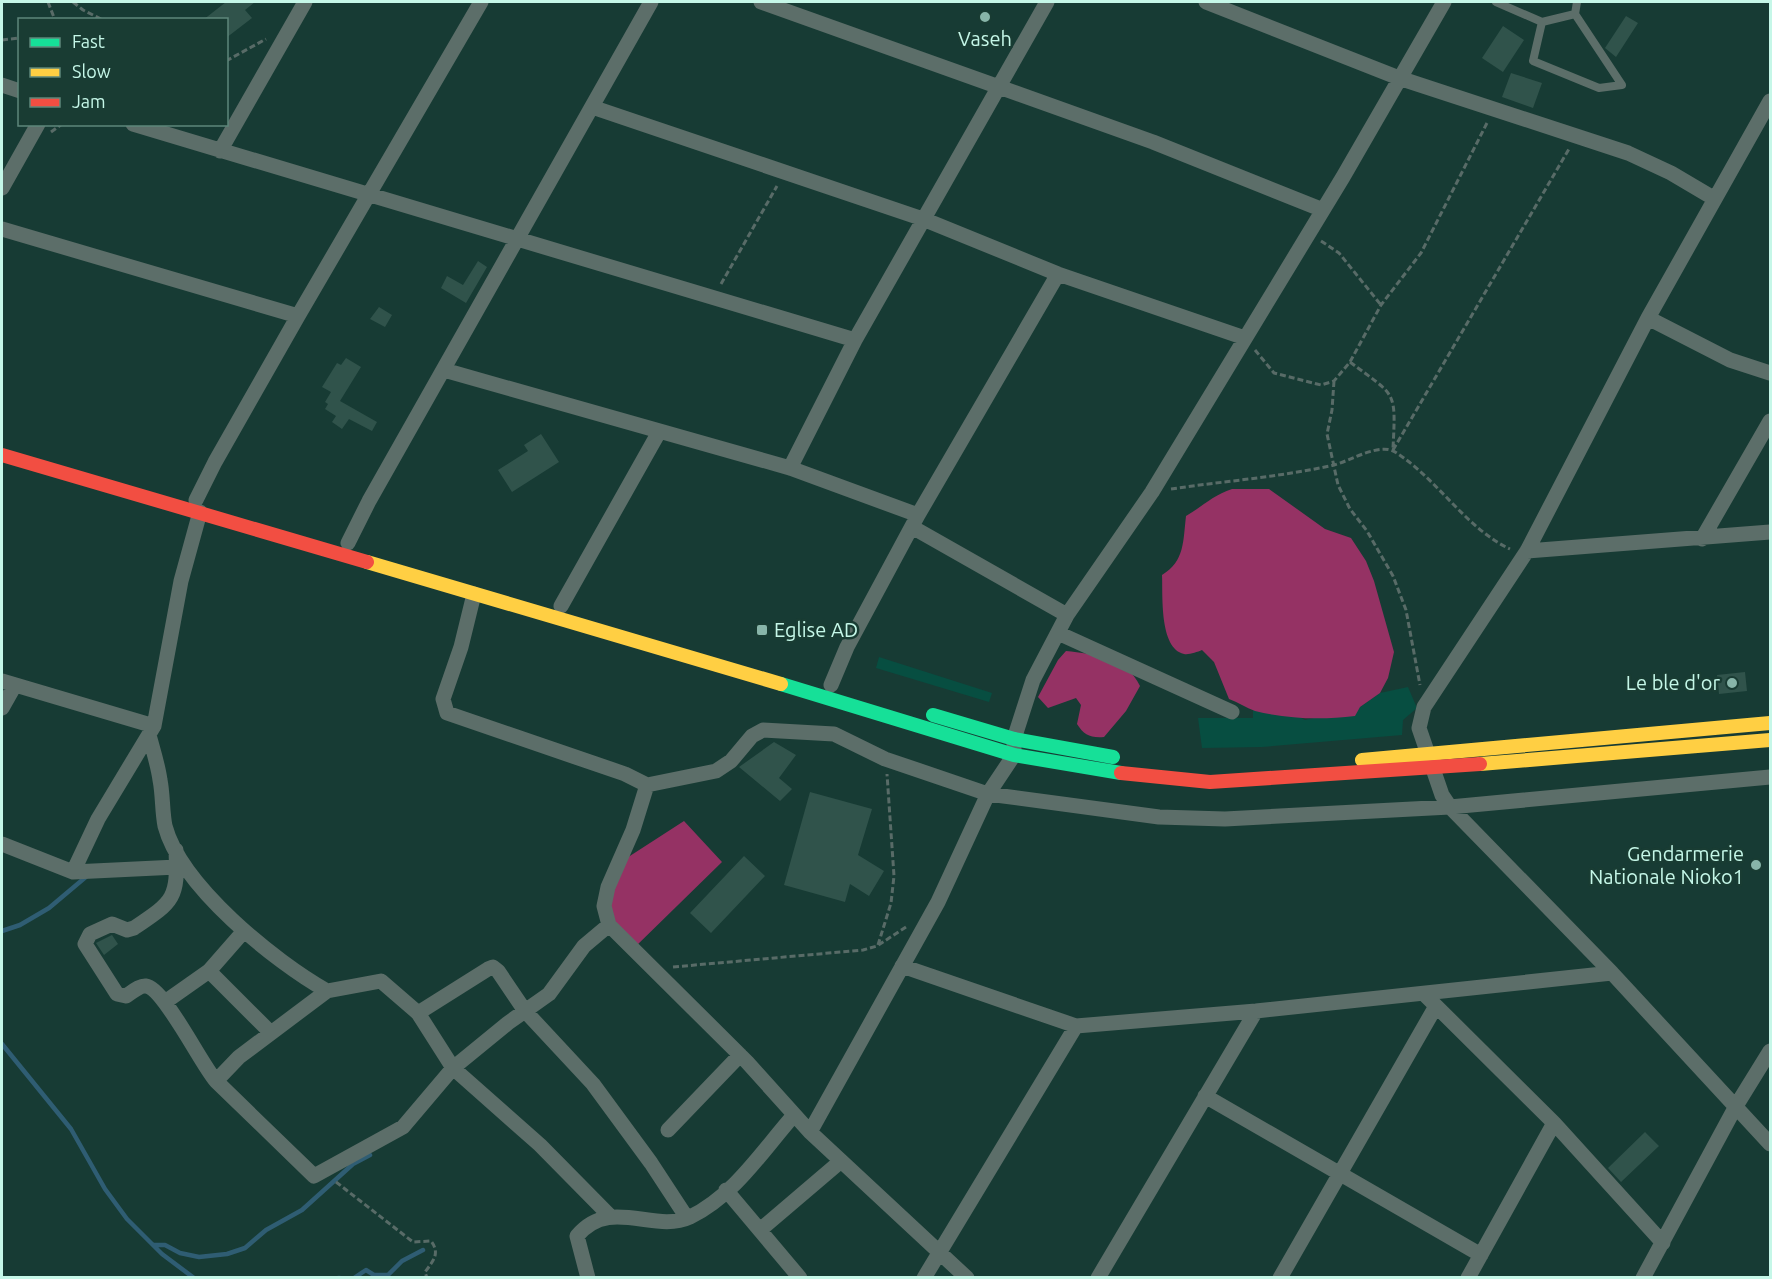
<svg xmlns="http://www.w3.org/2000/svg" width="1772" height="1279" font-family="Ubuntu,sans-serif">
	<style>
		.built { fill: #074e41 }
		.green { fill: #953264 }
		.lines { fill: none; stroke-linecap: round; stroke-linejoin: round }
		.stream { stroke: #2f5d73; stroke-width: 4.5 }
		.building { fill: #30534b }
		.path { stroke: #586b67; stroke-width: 3; stroke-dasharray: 6 3; stroke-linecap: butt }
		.lane { stroke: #5c6e69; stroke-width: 8 }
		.street { stroke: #5c6e69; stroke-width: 15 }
		.fast { stroke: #16e098; stroke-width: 14 }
		.slow { stroke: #ffcf43; stroke-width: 14 }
		.jam { stroke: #f24e42; stroke-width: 14 }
		.poi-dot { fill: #88b5a9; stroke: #193c33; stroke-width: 2 }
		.labels { text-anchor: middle; stroke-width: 5; stroke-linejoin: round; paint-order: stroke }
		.poi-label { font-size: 20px; fill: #c5f7e8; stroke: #193c33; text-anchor: end }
	</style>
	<rect width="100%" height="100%" fill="#173b34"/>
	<path class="built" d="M879,657L992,693L989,702L876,668Z
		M1408,687L1417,708L1403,720L1402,735L1262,747L1202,748L1198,718H1253V710L1298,716L1305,720L1360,707L1380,693Z"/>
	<path class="green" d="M1232,489H1269L1325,529L1351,538L1366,561L1374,581L1394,652L1388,678L1380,693L1360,707L1355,716C1321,720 1288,719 1255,711C1246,708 1238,702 1229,699L1214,662L1202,650C1197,652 1189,655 1184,654C1159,648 1163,595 1162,575C1185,561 1183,541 1186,516C1202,507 1213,495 1232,489Z
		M1066,651C1094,654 1127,658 1140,686L1126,711L1104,737C1090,738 1084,735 1077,724L1081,705L1076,698L1048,708L1038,697L1058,660Z
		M684,821L722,862L633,949L609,925L608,887L619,863Z"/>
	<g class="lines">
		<path class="stream" d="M2,931L20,925L49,908L87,876
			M2,1044L71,1129L105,1189L127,1219L162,1254L194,1278
			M154,1245H165L180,1253L199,1257L227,1254L245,1248L266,1230L302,1210L353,1164L370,1155
			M338,1278H340
			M354,1278L366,1270L374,1275H388L402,1261L423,1250"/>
	</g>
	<path class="building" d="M226,2H255L245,10L252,18L226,38V20H203Z
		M1626,16L1638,23L1616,57L1605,48Z
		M1503,26L1524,40L1503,72L1482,58Z
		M1511,73L1542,83L1533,108L1502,97Z
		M478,261L487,267L466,303L441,288L447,276L463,285Z
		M379,307L392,315L385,327L370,319Z
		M346,358L361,367L340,401L377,422L372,431L349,419L342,429L332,422L336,416L325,409L328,404L325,402L331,392L322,387L337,363L341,365Z
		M541,434L559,462L512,492L498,470L528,451L524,445Z
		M1745,672L1747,691L1719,694L1717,675Z
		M774,742L796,755L779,778L792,789L780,801L739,767Z
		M810,792L872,809L858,855L884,871L869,896L850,884L845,902L784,885Z
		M744,856L765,876L711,933L690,913Z
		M112,935L118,944L104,955L96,943Z
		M1645,1132L1659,1146L1621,1182L1608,1168Z"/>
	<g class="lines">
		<path class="path" d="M48,2L55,20
			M73,2L83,10L103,20
			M2,40L20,38
			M226,61L266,39
			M51,132L62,124
			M1321,241L1339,253L1381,305
			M721,284L777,186
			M1255,350L1274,373L1321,385L1334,381L1350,362L1381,305L1421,253L1488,121
			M1350,362C1396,397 1396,389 1393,448
			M1334,381L1332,410L1327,434L1338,485L1350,509L1367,531L1393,576L1406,610L1420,685
			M1393,450L1569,149
			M1171,489C1225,481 1281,477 1334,465C1350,461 1380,442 1395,452C1438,479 1465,528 1510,549
			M878,945L891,903L894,876L887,774
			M673,967L863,950L877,946L906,927
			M336,1182L413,1242L431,1241C440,1253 434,1260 425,1272L427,1278"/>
		<path class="lane" d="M1496,2L1542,22L1575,14
			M1542,22L1533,61L1599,88L1622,85L1575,14L1577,2"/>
		<path class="street" d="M761,2L1153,142L1323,210
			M1206,2L1399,78L1628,153L1671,173L1715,199
			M2,85L20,91
			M1770,101L1648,318L1527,551L1424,707L1419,728L1442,795L1450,807L1612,973L1770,1144
			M592,107L923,219L1058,274L1245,338
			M133,124L855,340
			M220,151L305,2
			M2,188L38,124
			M2,229L298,316
			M1648,318L1730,360L1770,373
			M444,370L790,468L918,515
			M790,468L855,340L1047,2
			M196,500L215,462L298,316L481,2
			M912,527L1067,615
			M1702,539L1770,421
			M348,543L369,501L651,2
			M1527,551L1770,532
			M474,594L461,647L443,699L447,713L625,774L647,785
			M561,606L659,432
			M1058,633L1232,712
			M2,681L154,726
			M831,685L847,647L918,515L1058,274
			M2,708L15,685
			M149,735C153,750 158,765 160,780C163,795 162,811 165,826C181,886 274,961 327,991
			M2,844L73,872L177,867
			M176,850C178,899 174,901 134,928L127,930L112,924L90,934L85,944L117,994L126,996C131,993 140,985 146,986C164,988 201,1064 216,1081
			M73,872L98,819L154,726L181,581L200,512
			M609,925L584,946L549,994L508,1023L453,1068L403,1127L314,1176L216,1081L239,1057L327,991L381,981L418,1013L453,1068L540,1145L610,1216
			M902,966L1076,1026L1256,1011L1612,973
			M209,971L271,1033
			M1424,994L1554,1123L1663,1243
			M165,1002L209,971L244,931
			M418,1013L488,969L493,967L498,971L525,1011L593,1084L651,1163L687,1218
			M1205,1096L1481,1255
			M668,1130L740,1055
			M810,1132L938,902L988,794L1014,755V739L1033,680L1067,615L1152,492L1343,177L1444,2
			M726,1190L800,1278
			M760,1230L841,1161
			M588,1278L577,1236C610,1196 654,1234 690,1217C734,1196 763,1150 794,1115
			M924,1278L1076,1026
			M967,1278L810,1132L747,1062L609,925L604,906L608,887L633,830L647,785L716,771L731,761L752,736L763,730L834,734L885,759L988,794L1159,817L1225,819L1450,807L1770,777
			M1098,1278L1256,1011
			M1280,1278L1436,1006
			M1468,1278L1554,1123
			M1643,1278L1736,1106L1770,1051"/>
		<path class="fast" d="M781,684L1014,755L1121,773
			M933,715L1014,739L1113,757"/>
		<path class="slow" d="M367,562L781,684
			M1362,760L1770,723
			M1480,764L1770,740"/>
		<path class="jam" d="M2,455L367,562
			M1121,773L1210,782L1480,764"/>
	</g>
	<g class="poi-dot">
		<circle cx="985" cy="17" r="6"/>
		<rect x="756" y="624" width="12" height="12" rx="3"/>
		<circle cx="1732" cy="683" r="6"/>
		<circle cx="1756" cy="865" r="6"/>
	</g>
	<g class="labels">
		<g class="poi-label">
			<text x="985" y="46" text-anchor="middle">Vaseh</text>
			<text x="774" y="637" text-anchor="start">Eglise AD</text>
			<text x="1720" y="690">Le ble d'or</text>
			<text x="1744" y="861">Gendarmerie<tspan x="1744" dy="23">Nationale Nioko1</tspan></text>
		</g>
	</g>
	<rect width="1772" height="1279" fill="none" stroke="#c5f7e8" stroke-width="6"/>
	<rect x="18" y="18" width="210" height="108" fill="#193c33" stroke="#5e877b" stroke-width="1.5"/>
	<rect x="30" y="38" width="30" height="9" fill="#16e098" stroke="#5e877b" stroke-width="1.5"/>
	<text x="72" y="48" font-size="18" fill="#c5f7e8">Fast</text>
	<rect x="30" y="68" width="30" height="9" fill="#ffcf43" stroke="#5e877b" stroke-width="1.5"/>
	<text x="72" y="78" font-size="18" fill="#c5f7e8">Slow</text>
	<rect x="30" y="98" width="30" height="9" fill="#f24e42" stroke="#5e877b" stroke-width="1.5"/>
	<text x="72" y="108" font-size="18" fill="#c5f7e8">Jam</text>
</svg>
